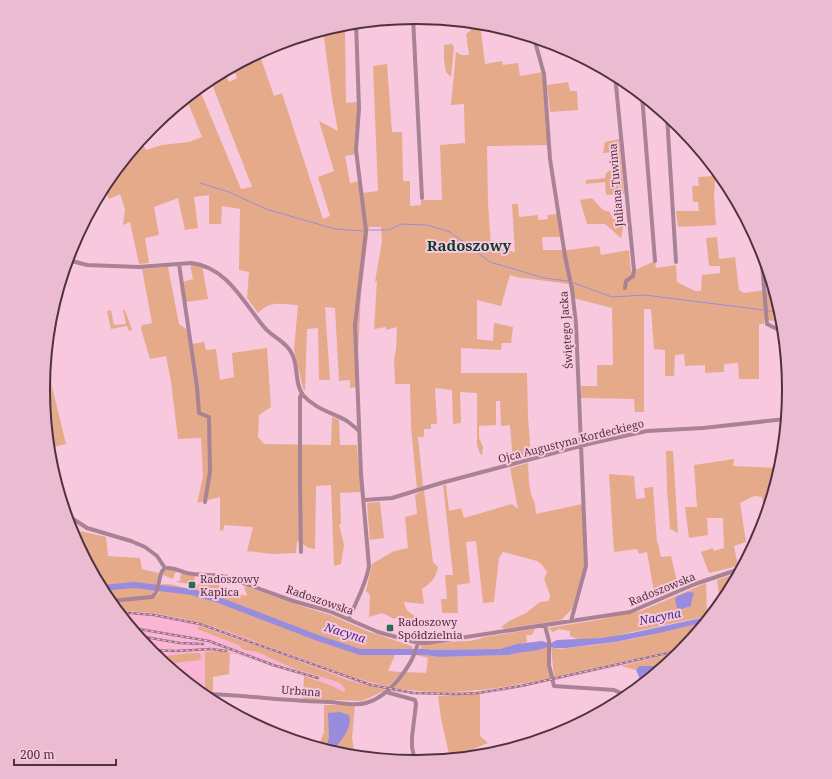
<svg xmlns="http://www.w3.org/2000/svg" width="832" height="779" font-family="'Noto Serif',serif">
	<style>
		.built { fill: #fab5d5 }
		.green { fill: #e5aa8a }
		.water { fill: #988cdf }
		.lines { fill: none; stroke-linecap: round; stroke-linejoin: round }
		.stream { stroke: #988cdf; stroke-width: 1 }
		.river { stroke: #988cdf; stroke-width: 6 }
		.minor { stroke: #a98294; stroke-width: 4 }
		.rail-casing { stroke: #9c7587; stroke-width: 2.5 }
		.rail { stroke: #f8c8de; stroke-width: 1; stroke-dasharray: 3; stroke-linecap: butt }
		.poi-dot { fill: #2d6b57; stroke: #f8c8de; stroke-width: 1.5 }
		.labels { text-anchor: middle; stroke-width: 4; stroke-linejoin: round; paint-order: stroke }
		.street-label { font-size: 11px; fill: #503140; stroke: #f8c8de }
		.poi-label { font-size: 11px; fill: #503140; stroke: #f8c8de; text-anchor: start }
		.water-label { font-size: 12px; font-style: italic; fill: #462d8d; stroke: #f8c8de }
		.district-label { font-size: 15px; font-weight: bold; fill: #0a3f30; stroke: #f8c8de }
		.rim { fill: none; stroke: #503140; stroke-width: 2 }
	</style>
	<rect width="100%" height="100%" fill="#f8c8de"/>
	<path class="built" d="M117,610L166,615L191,620L215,627L353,677L388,687L386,690L348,680L275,652L199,626L197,629L238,645L244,650L257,652L295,669L338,682L342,685L345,689L344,692L340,691L330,685L317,680L242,656L218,651L206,652L205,690L203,694L152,653Z
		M683,648L680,652L621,666L556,680L554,677Z
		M550,678L551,680L505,691L468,695H426L390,691L392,688L413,691L439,693L469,692L494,689Z"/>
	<path class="green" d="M471,22L480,23L485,64L502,61L503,65L518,63L520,76L543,72L549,145L487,146L488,203L491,247L515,252L512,204H518L519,217L538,215V220L548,219L547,215L557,214L562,237H542L543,250H568L599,246L601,255L629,250L631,272L655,261L656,268L676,265L677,282L695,291H701L702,275L720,273V266H709L706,238L717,237L719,259L735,257L739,290L744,293L773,289L781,317L782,326L774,321L768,320L765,314L764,324H759V379H739L738,363L724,364V372L705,373V365L685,366L684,354L675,355L674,376H665V350L654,349L651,309H644V412H635L634,399L581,398V386H597V365H613L612,308L573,298L569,284L516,277L510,275L501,306L477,300V339L493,341L494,323L513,327L511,343H502L501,350L461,348V373H527L528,417L531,458L513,463L510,425L501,426L500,401H496V425L479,426V438L483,447L482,455L480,454L477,445V393L460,392L461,423L453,424L452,390L435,388L437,424H431V429H424V437H418L423,486L417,489L411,427L410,384H395L394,360L396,349L397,327L386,330V327L374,329L377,281L375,282L382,241L381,227H369L361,293L358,354L359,387L350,388V380L339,381L335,308L325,307L330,380H319L318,328L307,329L305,391L303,388L294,350L298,305C281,304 270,300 258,313L247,298L249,272L239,270L240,209L222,206L221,224H209V195L194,197L198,228L185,230L178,198L154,207L159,235L145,238L149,263L139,264L130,222L123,225L125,209L120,194L109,199L104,188L106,182L141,141L146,150L162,145L189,142L202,137L186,98L199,88L241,189L252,187L210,79L224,72L229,82L237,78L233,67L259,53L274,96L282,93L323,219L330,216L318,177L334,171L319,121L338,131L332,98L323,30L344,24L356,23V28H345L346,103L358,102L357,154L345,156L350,183L360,181L362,193L378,191L373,66L387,64L392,132H402L403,181H410V206L421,205V200H442L440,145L465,143L464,104L451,105L456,52L461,55H469L466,34L471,30Z
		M452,44L454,47L451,77L446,72L444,60V45Z
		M568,82L570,91H577L578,110L550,112L547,85Z
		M619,139L624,194L606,195L605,182L586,184V180L605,178L606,173L614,168L613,152L603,153L605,142Z
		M715,169L723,179L715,180L714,197L716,225L678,227L676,211H699L698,202H693L692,186H699L698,177L714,176Z
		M592,198L603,210L610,212L613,219L620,220L624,223L621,238L605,224H587L580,200Z
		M190,264L202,265L208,299L186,302L182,282L193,279Z
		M168,267L179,324L186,329L189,327L192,344L204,342L206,350L216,349L220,380L234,377L232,353L267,348L271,407L259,415L258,437L264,444L331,445L332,417L339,420L340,445H357L361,492L340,493L341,524H339L344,545L341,564L334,566L331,485L316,486L315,549L309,548L297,541L296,553L273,554L247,551L253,527L224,525L223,531L220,530V497L197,503L203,477L201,438L178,439L171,382L166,356L150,359L141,329L142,325L152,323L142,269Z
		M111,310L114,325L126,324L123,310H125L132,330L129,331L127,326L111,329L107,311Z
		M46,362L66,444L49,448L44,389Z
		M783,445L781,465H775Z
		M666,451H673L678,533L670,529L667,489Z
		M734,459L733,466L779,468L765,515L762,497L754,496L740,503L746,542L734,546L738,566L709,573L701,552L713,548L714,551L724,548L723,518H707L708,535L689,538L685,507H697L694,465Z
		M528,463L529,483L531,494L535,504L536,514L582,504L585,565L572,609L561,620L505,629L501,627L509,621L526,613L540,602L549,601L550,595L544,579L547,572L542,565L537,561L503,552L499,558L494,602L483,603L476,541L466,542L470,583L457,585L458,613H442L441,599H447L445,575H453L443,485H446L449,511L461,508L464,518L512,504L518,509L510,468Z
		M609,474L634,476L636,499L645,498L644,488L653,487L657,543H658L661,557L671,556L678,586L655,598L647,552L639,554L637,549L614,552Z
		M424,490L433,562L438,567C436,578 431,583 422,589L424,604L404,602C405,610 410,613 416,617L413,623C407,622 404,618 398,617L394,619C379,611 385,613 369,617L370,595L366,591L372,564L394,551L408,548L405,517L417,514L415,495Z
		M380,502L384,538L370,540L367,503Z
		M80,531L106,537L108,556L140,558L142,569L158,573L156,587L134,584L102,588L90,566V560Z
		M168,570H172L177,572L175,573L173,579L163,575L165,571Z
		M181,573L194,576L195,577L194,582L189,584L177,582L178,581H180Z
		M738,573L726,597L720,604L717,580Z
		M205,577H216L221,589L247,596L244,586L304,607L331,615L367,631L412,646L413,650H360L318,637L217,598L193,591L160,587V585C171,581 183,590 196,589L201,579Z
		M706,583L707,616L609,637L580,640L570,636V631L559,629L553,632L548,628L597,620L641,611Z
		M133,586L155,589L152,596L108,599L103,590Z
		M160,590L192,593L318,639L359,653L413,652V655H395L388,671L402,672L388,687L353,677L215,627C183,617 151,612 117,610L111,602L155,597L158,595Z
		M705,622L683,648L554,677L551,647C558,650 568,648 575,647C619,644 662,632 705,622Z
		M199,626L275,652L348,680L386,690L362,701L303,699L304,676L330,685L344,692L345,689L342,685L338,682L295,669L257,652L244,650L238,645L197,629Z
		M535,629L532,635H526L527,642L500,649L420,650L421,645L461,641C469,642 476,640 484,637Z
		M548,647L550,678C493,690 450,697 392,688L406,672L426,673L428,658L417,655L418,654L439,657L509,655C522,651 535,652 548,647Z
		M218,651L230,653L229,674L213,677V693L205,690V652Z
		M680,652C668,663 655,667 639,666L636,670L621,666Z
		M191,653H200L201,657L200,660L166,664L158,657Z
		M480,693V736L488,743L473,749L474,756L450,759L441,718L438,696Z
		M324,705H355L352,738L355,756L343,755L318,747L324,732Z"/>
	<path class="water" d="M688,592H692L694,594L692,598L691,606L682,609L677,608L675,599L676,597Z
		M710,616L705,622L664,632L615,642L566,648H554L551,647V643L557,640L601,638L632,633Z
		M542,641L548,643V647C538,652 522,651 509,655L439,657L418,654L420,650L500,649L517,644Z
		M668,661H670L649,678L640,679L636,670L639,666H652Z
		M340,712L349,715C353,727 342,739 336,747L331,748L327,745L329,737L328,713Z"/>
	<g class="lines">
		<path class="stream" d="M200,183L229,192L266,209L335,229L363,231
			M369,230H389L401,224L427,225L450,232L490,262L544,278L568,281
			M574,283L612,297L645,295L763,310
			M768,311L780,312"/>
		<path class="river" d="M102,588L134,585L192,592L216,599L318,638L360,652H427"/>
		<path class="minor" d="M413,17L422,198
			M534,38L544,74L550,159L565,256L572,289L576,324L586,566L571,621
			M615,75L634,270L633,276L626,281L625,288
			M642,95L655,261
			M667,116L676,262
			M761,251L767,324L783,332
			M68,260L87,265L139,267L191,263C227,267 243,302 264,327C272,337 287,342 292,354C299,367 294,383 303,395C315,409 331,412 347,421C351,424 355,427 359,431
			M179,264L197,387L199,413L209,417L210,471L205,502
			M364,500L392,498L441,483L588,444L647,431L703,428L786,419
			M67,515L87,528L131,541L145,547L157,556L165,568
			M301,552L300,487V397L302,393
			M165,568C173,567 180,571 187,573C201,576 214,574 227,577L293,601L329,611L378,632L418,643H427L630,612L695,584L740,569
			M110,601L152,597C162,590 156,575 165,568
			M349,619C356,601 366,585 369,566L361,474L355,325L366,231L356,150L359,108L356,23
			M545,626L549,641V665L554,686L614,690L627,696
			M386,692L415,700L416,704L412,737V747L415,762
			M211,694C251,696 290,701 330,702C341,703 355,706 366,703C389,697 413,665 418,643"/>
		<defs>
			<path id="rail" d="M119,612L154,615L200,624L371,685L413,693L457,694L478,693L521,686L681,650
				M133,628L209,641L273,665L318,678
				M139,636L180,643L203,644
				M150,650L176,651L211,649L226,651"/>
		</defs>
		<use href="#rail" class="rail-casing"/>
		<use href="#rail" class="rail"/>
	</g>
	<g class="poi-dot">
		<rect x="188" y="581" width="8" height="8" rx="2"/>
		<rect x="386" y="624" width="8" height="8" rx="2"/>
	</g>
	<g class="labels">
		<g class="street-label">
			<text transform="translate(616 185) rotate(-95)" y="4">Juliana Tuwima</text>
			<text transform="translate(566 330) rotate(-94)" y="4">Świętego Jacka</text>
			<text transform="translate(571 441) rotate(-14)" y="4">Ojca Augustyna Kordeckiego</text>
			<text transform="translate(662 589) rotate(-22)" y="4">Radoszowska</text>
			<text transform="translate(320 600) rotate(19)" y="4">Radoszowska</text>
			<text transform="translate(301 691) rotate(4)" y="4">Urbana</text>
		</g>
		<g class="poi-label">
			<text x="200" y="583">Radoszowy<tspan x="200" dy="13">Kaplica</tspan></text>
			<text x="398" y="626">Radoszowy<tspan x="398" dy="13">Spółdzielnia</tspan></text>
		</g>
		<g class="water-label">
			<text transform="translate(660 617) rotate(-11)" y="4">Nacyna</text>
			<text transform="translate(345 633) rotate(17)" y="4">Nacyna</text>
		</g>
		<g class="district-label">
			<text x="469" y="251">Radoszowy</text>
		</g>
	</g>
	<path d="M0 0H832V779H0ZM415 24H417A365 365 0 0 1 782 389V390A365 365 0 0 1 417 755H415A365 365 0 0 1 50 390V389A365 365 0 0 1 415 24Z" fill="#ebbcd1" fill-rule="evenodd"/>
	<path class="rim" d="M415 24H417A365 365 0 0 1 782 389V390A365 365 0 0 1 417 755H415A365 365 0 0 1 50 390V389A365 365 0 0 1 415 24Z"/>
	<path d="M14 759v6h102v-6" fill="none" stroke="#503140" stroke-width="2"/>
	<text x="20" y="759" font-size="12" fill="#503140" stroke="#f8c8de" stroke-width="3" paint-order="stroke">200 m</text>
</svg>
